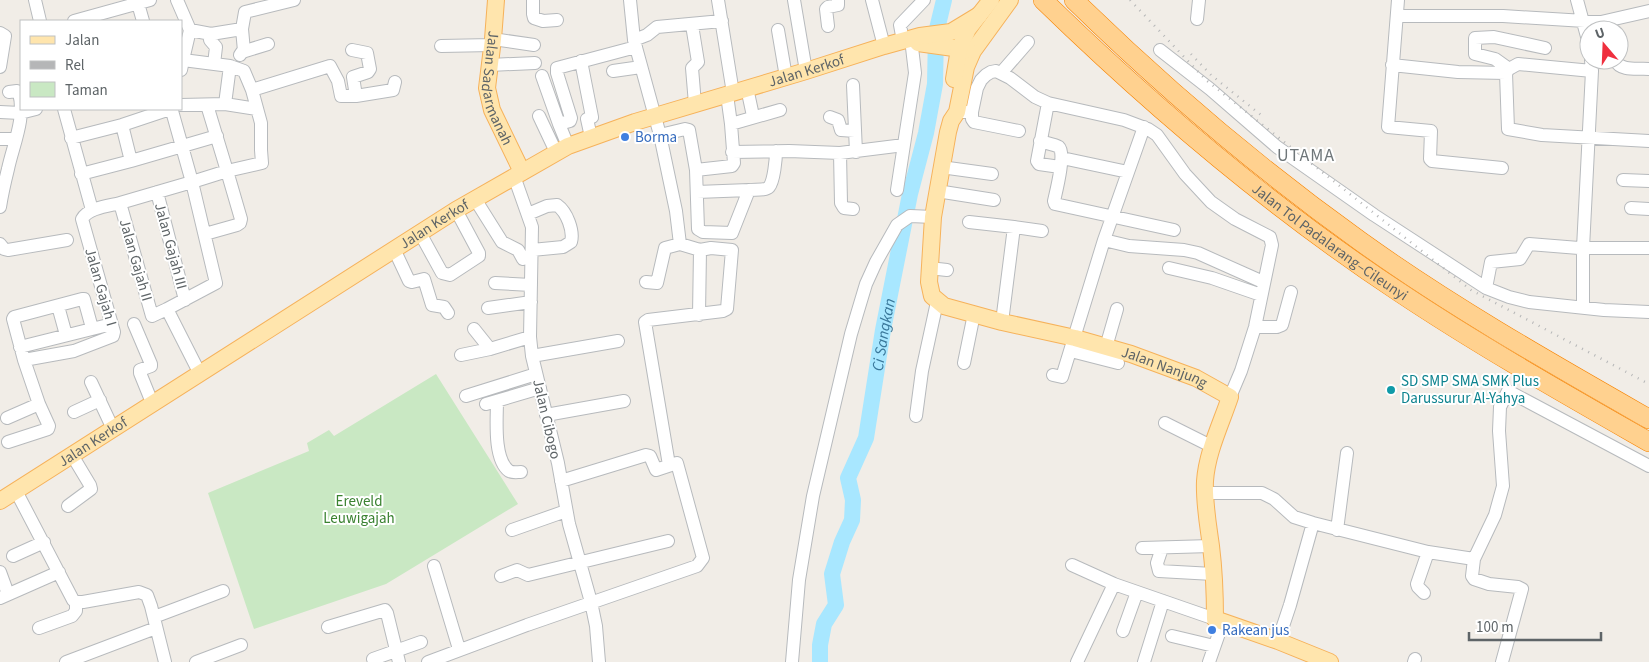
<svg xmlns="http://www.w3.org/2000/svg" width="1649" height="662" font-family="'Source Sans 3',sans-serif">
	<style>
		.green { fill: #c9e8c3 }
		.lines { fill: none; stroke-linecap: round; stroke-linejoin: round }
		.river { stroke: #a8e7ff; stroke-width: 16 }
		.minor-casing { stroke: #b7babd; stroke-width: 14 }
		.major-casing { stroke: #f6b25b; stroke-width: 18 }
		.highway-casing { stroke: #f78300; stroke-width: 20 }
		.minor { stroke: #fff; stroke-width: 12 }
		.major { stroke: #ffe5ad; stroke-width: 16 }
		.highway { stroke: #ffd18f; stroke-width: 19 }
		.rail { stroke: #b5b6b7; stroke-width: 2.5; stroke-dasharray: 1 6; stroke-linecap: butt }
		.shop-dot { fill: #3f7fe0; stroke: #fff; stroke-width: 2 }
		.culture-dot { fill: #0f9aa8; stroke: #fff; stroke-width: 2 }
		.labels { text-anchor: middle; stroke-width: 4; stroke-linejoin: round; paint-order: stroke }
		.street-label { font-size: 15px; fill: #5e6467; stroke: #fff }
		.shop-label { font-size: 15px; fill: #366cbe; stroke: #fff; text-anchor: start }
		.culture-label { font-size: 15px; fill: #0d838f; stroke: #fff; text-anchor: start }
		.park-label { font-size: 15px; fill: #3a8231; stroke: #fff }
		.water-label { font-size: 16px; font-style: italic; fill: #39779a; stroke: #fff }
		.quarter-label { font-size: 18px; letter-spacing: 1px; fill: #6f7679; stroke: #fff }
	</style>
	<rect width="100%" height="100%" fill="#f1ede7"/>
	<path class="green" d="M436,374L518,504L386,584L254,629L208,493L309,451L307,443L329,430L334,436Z"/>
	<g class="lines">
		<path class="river" id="s1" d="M820,662V645L824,624L836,605L832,574L842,542L852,520L853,500L848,478L866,438L883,330L910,194L926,133L935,84L936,33L944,0"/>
		<defs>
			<path id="minor" d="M35,0L40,21
				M137,0L143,21
				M177,0L190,30L183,60
				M533,0V14L534,18L543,21L557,20
				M630,0L634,40L660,135L676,211L680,244L700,250L699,315
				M718,0L733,93
				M794,0L806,71
				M872,0L884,46
				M1398,0L1388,127L1431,131L1430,159L1432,161L1502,168
				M1577,0L1589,44
				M1397,16H1503L1601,22L1649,11
				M1197,19L1199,0
				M74,21L150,0
				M692,25L698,62L692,68L695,104
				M828,26L826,9L828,7L838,5V0
				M190,30L211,34L242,29
				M778,30L786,77
				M0,33L5,36L0,67
				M211,34L210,40L216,47L214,64
				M493,39L534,45
				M634,40L647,35L657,27L722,21
				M903,41L900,25L924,0
				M441,46L492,45
				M1160,50L1210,89L1277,147L1374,215L1486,288L1509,297L1529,302L1604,310L1649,312
				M244,51L242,29L245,12L294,0
				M240,55L242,52L268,44
				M1591,60L1592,71L1518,64L1509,69L1506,73L1508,129L1542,135L1649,141
				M1615,60C1621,72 1638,68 1649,69
				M581,61L592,117L587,119L591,137
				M490,65L535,63
				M1392,65L1458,72L1506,73
				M1509,69L1495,59L1475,54V38L1494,37L1545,48
				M181,70L183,60L230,66L244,71L252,90L261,123V150L262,163L227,171L241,219L240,223L237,225L205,234
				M613,71L641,67
				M1001,73L1028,42
				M542,76L559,124L570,121L571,118L557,73V68L636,47
				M853,85L856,152
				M747,88L753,116
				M252,90L330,66L338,81L341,96H356L353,77L368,72L370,69L367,53L352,50
				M356,96L393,90L395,82
				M1048,103L1037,161L1039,164L1060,167
				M225,104L230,66
				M181,105L225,104L257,109
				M64,109L92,210
				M172,111L192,182L120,203L152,316L167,309L200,374
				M0,112L20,113L36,109
				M957,112H972L977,88L981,80L986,75L991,72L996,71L1010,78L1035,97L1048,103L1124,120L1148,129L1157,135L1185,174L1211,202L1235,219L1270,237L1272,245L1255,327L1241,371L1230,397
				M972,112V119L974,122L1019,131
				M539,116L556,152
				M830,117L838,120L841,130L855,131
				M559,124L568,146
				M731,124L780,110
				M122,125L131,161
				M660,135L685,129L689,130L696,170L732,166L734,163L731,124L727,95
				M71,138L122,125L170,109
				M0,139H16
				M1040,141C1045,143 1054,144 1059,147C1066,153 1056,192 1054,201L1055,204L1174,230
				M732,152L789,151L840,153L904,145
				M840,153L841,203L844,208L853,209
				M1062,158L1128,172
				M941,167L992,174
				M696,170L698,229L703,232L732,233L749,190C754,189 765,191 769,187C774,181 776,159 776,151
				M81,174L131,161L217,136
				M514,176L532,227L530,337L532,356L558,463L569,524L591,602L596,626L599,662
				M1623,180L1649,181
				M897,190L915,73L911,39
				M937,191L994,200
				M157,192L185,300
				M697,192L749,190
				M475,199L502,242L518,250L523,259
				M0,207C2,194 5,181 8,169C13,145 26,118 19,93L17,91L9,92
				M1631,208L1649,209
				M528,214L547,206L557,205C567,212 574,231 571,242L563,247L532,250
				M969,222L1014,227L1002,322
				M1014,227L1042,231
				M420,233L442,273L450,275L479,256V253L456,210
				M1104,240L1129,246L1184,250L1198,253L1263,282
				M0,244L4,249L8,250L67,240
				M394,249L409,281L412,282L424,279L432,305L444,307L448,313
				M929,268L947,270
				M1169,268L1212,278L1261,295
				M646,282L657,283L665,248L680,244
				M495,283L531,285
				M1486,288L1491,262L1520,259L1529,244L1579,248H1649
				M58,306L66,335
				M488,308L531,302
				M1583,308V248L1592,71
				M167,309L216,283L192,182L227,171L207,105
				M134,324L151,364V366L140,370V373L153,405
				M1255,327H1277L1282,325L1291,292
				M474,329L490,349L530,337
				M20,347L112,324
				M1106,347L1117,309
				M1071,351L1118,363
				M461,355L490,349
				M532,356L618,341
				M24,360L74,351L113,336L114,332L82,219C88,208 108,206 120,203
				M964,363L974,314
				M1053,375L1062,377L1104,240L1144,127
				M91,382L113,429
				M466,396L536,374
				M497,401C497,418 493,459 509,471C513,473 517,472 521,472
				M486,404L540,388
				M74,412L100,400
				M546,415L624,401
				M916,416L922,371L937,302
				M7,418L39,404
				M1165,423L1213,447
				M8,442L48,429L49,426L39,404L24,360L13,319L14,317L82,299H84L92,328
				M669,465L645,322L648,320L723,311L727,309L732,250L711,248L700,250
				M16,491L73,600L76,602H83L139,592L147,595L151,606L165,662
				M1205,493H1262L1274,499L1294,517L1313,523L1428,552L1474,559
				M68,506L91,489L90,485L72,455
				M512,530L566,511
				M1337,530L1347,453
				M1142,548L1211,546
				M1162,548L1157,563L1159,571L1213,574
				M13,556L44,542
				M1072,565L1114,584L1215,619
				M434,566L459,649
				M0,572L8,594
				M501,576L517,570L528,575L668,541
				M1424,593L1418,587L1417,584L1428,552
				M0,598L59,572
				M154,617L223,591
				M328,627L385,610L387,613L399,662
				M39,628L72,616L76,611V602
				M1123,631L1137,592
				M1172,636L1214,646
				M1278,641L1290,605L1313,523
				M373,659L421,642
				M66,662L156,628
				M196,662L241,645
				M428,662L527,625L697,566L703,558L677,463L656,470L650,456L646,455L561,481
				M792,662L799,580L813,496L851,334L866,284L876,262L897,225L910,216L933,217
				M1077,662L1114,584
				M1144,662L1163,601
				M1209,662L1223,622
				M1414,662L1415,659
				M1502,662L1522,589L1518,587L1489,584L1474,579L1472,576L1474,559L1495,515L1503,486L1499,431L1500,407L1508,391L1649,466"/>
			<g id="major">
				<path id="s2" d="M496,0L493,39L487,88L492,110L522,172"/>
				<path id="s3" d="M1010,0L973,51L966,67L957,112L951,121L948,132L933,217L929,282L932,296L944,306L1002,322L1075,338L1131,354L1196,378L1230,397C1221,424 1207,452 1205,481C1204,503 1208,524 1211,546C1214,570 1215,594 1215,619L1278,641L1330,662"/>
				<path d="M918,43L968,50"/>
				<path d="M954,79L959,49L968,29L991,0"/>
				<path id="s4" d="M0,501L456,210L568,146L635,122L806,71L884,46L920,36L951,32L979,15"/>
			</g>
			<g id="highway">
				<path id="s5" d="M1043,0C1152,106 1272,208 1399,292C1480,346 1565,394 1649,442"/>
				<path d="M1074,0C1163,87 1258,168 1360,241C1452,307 1551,363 1649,419"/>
			</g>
		</defs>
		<use href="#minor" class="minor-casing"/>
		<use href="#major" class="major-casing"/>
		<use href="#highway" class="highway-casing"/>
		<use href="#minor" class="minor"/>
		<use href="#major" class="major"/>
		<use href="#highway" class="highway"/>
		<path class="rail" d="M1130,0L1206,80L1471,290L1649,384
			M1191,54L1211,75L1261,115"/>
	</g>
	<g class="shop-dot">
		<circle cx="625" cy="137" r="5"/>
		<circle cx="1212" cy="630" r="5"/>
	</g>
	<circle class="culture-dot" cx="1391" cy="390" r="5"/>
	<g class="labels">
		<g class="street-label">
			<text dy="5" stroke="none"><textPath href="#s4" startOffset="920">Jalan Kerkof</textPath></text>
			<text dy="5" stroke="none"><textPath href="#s2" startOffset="90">Jalan Sadarmanah</textPath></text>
			<text dy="5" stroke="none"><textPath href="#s4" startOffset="515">Jalan Kerkof</textPath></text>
			<text dy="5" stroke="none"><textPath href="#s5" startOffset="376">Jalan Tol Padalarang–Cileunyi</textPath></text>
			<text transform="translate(171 246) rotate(75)" y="5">Jalan Gajah III</text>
			<text transform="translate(136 260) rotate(74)" y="5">Jalan Gajah II</text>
			<text transform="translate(101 287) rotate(74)" y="5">Jalan Gajah I</text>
			<text dy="5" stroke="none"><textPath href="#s3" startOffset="559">Jalan Nanjung</textPath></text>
			<text transform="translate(547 419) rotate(77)" y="5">Jalan Cibogo</text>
			<text dy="5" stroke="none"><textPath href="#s4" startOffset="110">Jalan Kerkof</textPath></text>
		</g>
		<g class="shop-label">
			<text x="635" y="142">Borma</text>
			<text x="1222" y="635">Rakean jus</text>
		</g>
		<g class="culture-label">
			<text x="1401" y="386">SD SMP SMA SMK Plus<tspan x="1401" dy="17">Darussurur Al-Yahya</tspan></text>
		</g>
		<g class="park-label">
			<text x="359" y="506">Ereveld<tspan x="359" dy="17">Leuwigajah</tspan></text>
		</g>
		<g class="water-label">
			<text dy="6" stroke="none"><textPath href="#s1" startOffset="341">Ci Sangkan</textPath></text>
		</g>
		<g class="quarter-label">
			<text x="1306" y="161">UTAMA</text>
		</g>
	</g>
	<rect x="20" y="20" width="162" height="90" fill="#ffffff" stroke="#bfc1c2"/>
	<rect x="30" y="36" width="25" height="8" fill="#ffe5ad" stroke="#bfc1c2"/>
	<text x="65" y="45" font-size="15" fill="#5e6467">Jalan</text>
	<rect x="30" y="61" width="25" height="8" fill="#b5b6b7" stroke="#bfc1c2"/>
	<text x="65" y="70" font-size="15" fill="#5e6467">Rel</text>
	<rect x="30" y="82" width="25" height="15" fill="#c9e8c3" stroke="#bfc1c2"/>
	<text x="65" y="95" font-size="15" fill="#5e6467">Taman</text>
	<g transform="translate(1604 45) rotate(341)"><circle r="24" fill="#ffffff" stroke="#bfc1c2"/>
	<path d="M0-4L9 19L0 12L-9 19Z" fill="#ef2f3e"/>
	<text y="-8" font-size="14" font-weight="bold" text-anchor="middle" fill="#5e6467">U</text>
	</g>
	<path d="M1469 632v8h132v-8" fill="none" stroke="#5e6467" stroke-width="2.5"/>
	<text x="1476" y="632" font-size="15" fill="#5e6467" stroke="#ffffff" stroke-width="4" paint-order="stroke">100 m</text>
</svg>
